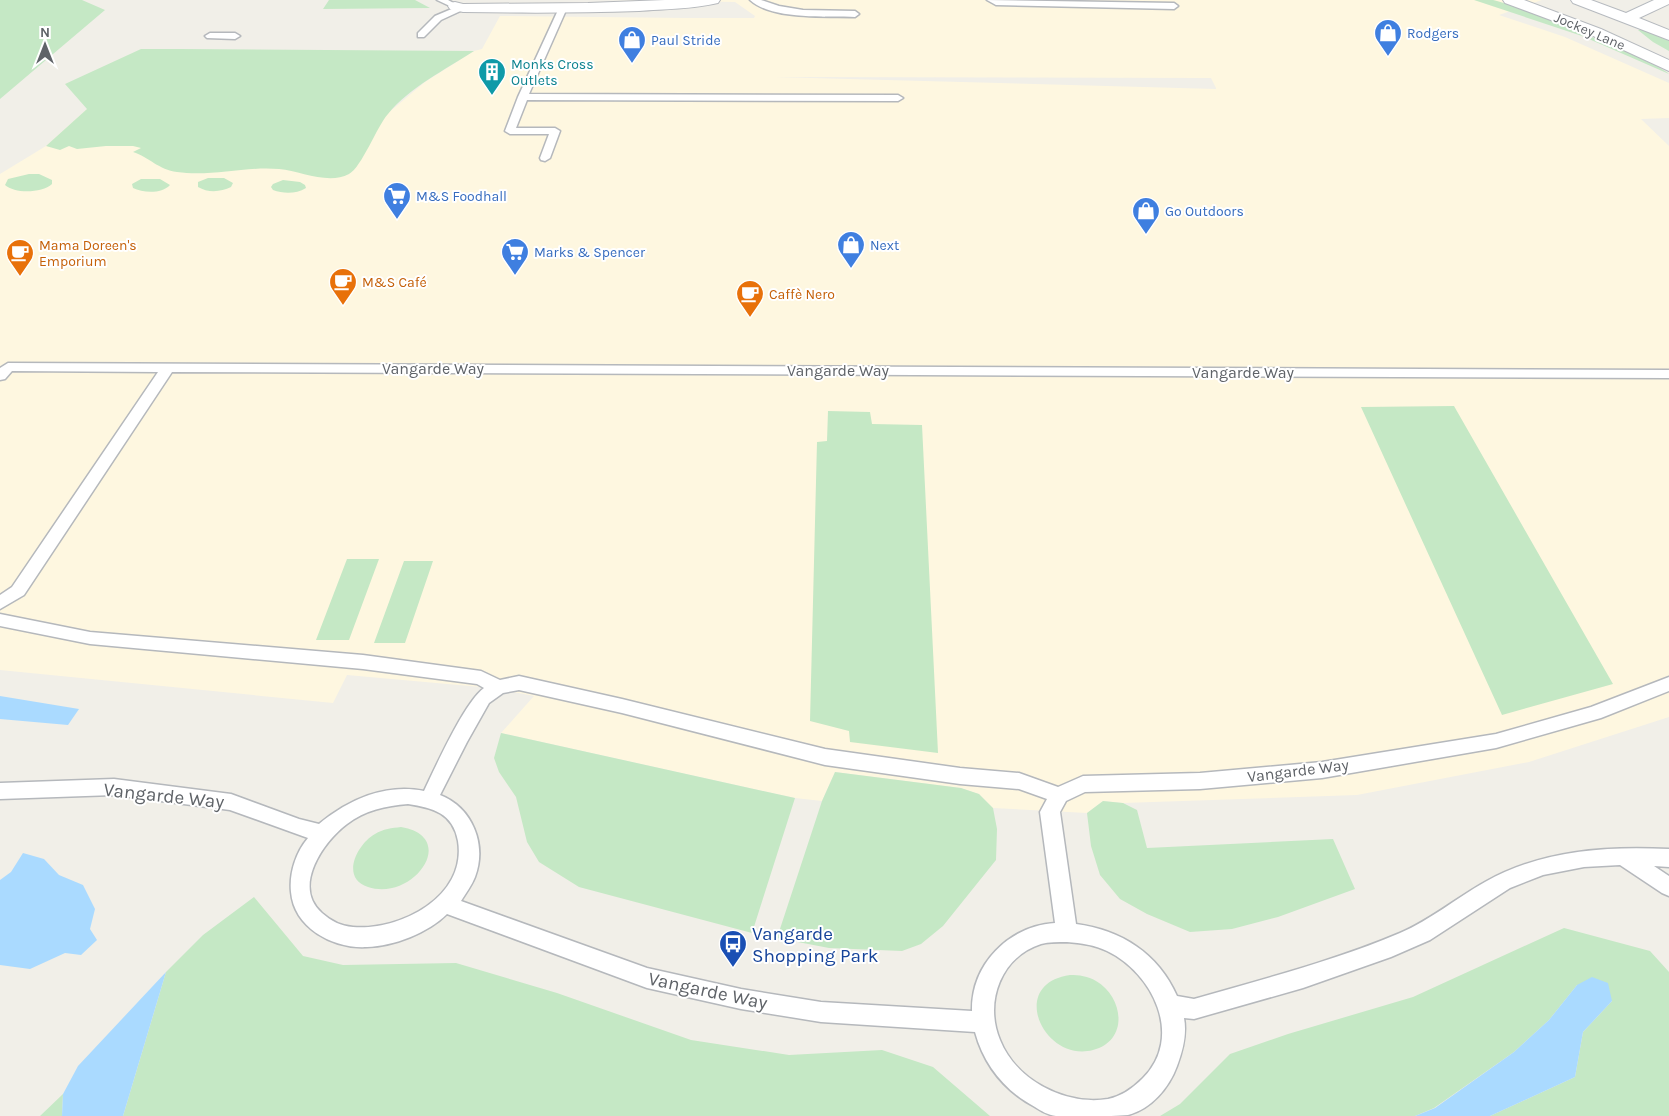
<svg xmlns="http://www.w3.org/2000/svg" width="1669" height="1116" font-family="Karla,sans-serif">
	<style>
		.commercial { fill: #fef7e0; fill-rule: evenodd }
		.green { fill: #c5e8c5 }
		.water { fill: #aadaff }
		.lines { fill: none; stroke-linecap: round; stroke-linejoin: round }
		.lane-casing { stroke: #b5b8bc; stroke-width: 3 }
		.street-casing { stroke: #b5b8bc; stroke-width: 2 }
		.secondary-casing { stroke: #b6babf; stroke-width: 2 }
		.lane { fill: #fff; fill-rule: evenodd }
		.street { fill: #fff; fill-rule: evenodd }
		.secondary { fill: #fff; fill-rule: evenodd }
		.labels { text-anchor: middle; stroke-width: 4; stroke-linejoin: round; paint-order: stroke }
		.far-street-label { font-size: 14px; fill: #5f6368; stroke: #fff }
		.far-shop-label { font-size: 14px; fill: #366cbe; stroke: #fff; text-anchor: start }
		.far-culture-label { font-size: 14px; fill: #0d838f; stroke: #fff; text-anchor: start }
		.far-food-label { font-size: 14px; fill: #c56008; stroke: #fff; text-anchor: start }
		.street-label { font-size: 16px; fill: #5f6368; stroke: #fff }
		.near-street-label { font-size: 19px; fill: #5f6368; stroke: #fff }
		.near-transit-label { font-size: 19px; fill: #164399; stroke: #fff; text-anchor: start }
	</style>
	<rect width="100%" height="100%" fill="#f1efe8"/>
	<path class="commercial" d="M612,0H1542L1499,15L1565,37L1669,83V118L1641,119L1669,146V717L1529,762L1357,795L1123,803L1103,801L1087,813L993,808L979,794L961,788L835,772L822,801L795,798L501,733L534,696L492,688L347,675L333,703L0,670V174L46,146L87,109L387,114L425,82L474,51L482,49L500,16L685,18H754L755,16L735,2ZM774,77L1211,78L1216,88V89Z"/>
	<path class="green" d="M0,0H82L105,10L0,99Z
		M329,0H415L430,8L323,9Z
		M1474,0C1480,0 1487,0 1493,0C1512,3 1662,64 1669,74L1582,36Z
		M1638,30H1643L1669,41V51L1653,42Z
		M141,49H179L474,51C445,70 410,87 388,114C377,126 362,167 349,174C328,185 301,171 279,169C245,166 211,177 177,172C159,170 149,157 133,152L141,148L133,146H106L77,149L69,146L60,150L46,146L87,109L65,84Z
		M29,174H39L52,180V184C42,193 15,194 5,185L8,179Z
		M208,178H224L233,183L231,187C221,192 208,193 198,187V182Z
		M141,179H160L170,185C162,194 143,193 133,188L132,184Z
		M283,180L300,182L305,185L306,188C296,194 284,194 273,190L271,187L273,184Z
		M1454,406L1613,684L1502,715L1361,407Z
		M828,411L870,412L872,424L922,425L938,753L850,742L849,731L810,721L817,442L827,441Z
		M347,559H379L349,640H316Z
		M404,561H433L405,643H374Z
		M501,733L795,798L752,933L579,887L539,862L527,842L516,797L499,772L494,758Z
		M835,772L961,788L979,794L993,808L997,829L996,860L943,926L921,944L902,951L829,948L777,938L822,801Z
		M1103,801L1123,803L1137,810L1147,848L1333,839L1355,889L1278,917L1232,929L1190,932L1147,914L1120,899L1100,875L1091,846L1087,813Z
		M401,827C460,837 413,902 368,887C340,878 357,844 375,834C383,829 392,828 401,827Z
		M254,897L303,956L343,965L456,963L557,993L691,1040L789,1055L882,1050L933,1067L990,1116H123L166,972L203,935Z
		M1564,928L1650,951L1669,972V1116H1490L1575,1077L1583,1032L1612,1001L1577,985L1549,1020L1514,1052L1434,1108L1415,1116H1160L1180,1104L1230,1054L1288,1034L1413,997Z
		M1070,975C1079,975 1088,976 1096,981C1124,997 1129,1041 1093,1050C1044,1063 1007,984 1070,975Z
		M63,1094L62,1116H40Z"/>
	<path class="water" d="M0,696L79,709L68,725L0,719Z
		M23,853L44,859L59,875L83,885L95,909L90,929L97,940L81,955L65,953L30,969L0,965V880L11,872Z
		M166,972L123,1116H62L63,1094L78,1066Z
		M1592,977L1608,983L1612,1001L1583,1032L1575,1077L1490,1116H1415L1435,1108L1514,1052L1549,1020L1577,985Z"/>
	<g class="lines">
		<defs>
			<path id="lane" d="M437,0H448L459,6L463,5L467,8L441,20L424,37H418V33L435,16L454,8Z
				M750,0H761L779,6L803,10L855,11L859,14L855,17C826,16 772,20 750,0Z
				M987,0L1174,3L1178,6L1174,9L996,5Z
				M563,5L567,8L529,94L898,95L903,98L898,101L527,100L516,128H555L560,131L550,158L545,161L541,160L540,158L549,134H510L505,131L518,97L559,8Z
				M210,33H235L240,36L235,39L207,38L205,36Z
				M8,363L1669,370V378L172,372L24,595L0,609V595L12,587L158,372L12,371L5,379L0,380V368Z
				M0,614L90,632L363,655L481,671L500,680L519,676L622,699L825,749L960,768L1019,773L1058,787L1083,776L1200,773L1322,762L1496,734L1591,707L1669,677V691L1601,718L1496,748L1322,778L1200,789L1085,792L1066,801L1060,812L1076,924C1121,930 1158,953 1177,996L1194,999C1263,979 1334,961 1400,933C1431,920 1456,898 1485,882C1542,850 1605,846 1669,849V867L1654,866L1669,876V896L1662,893L1620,865L1584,867L1543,875L1510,888L1430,940L1391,957L1303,988L1194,1019L1184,1018C1187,1034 1183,1050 1177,1066C1169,1088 1151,1109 1128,1115C1118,1116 1104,1116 1094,1116C1081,1116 1068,1116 1056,1116C1048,1115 1041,1111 1035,1107C1005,1091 984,1065 975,1032L821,1022L741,1009L647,988L447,914C428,933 394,946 367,947C333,949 294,928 291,892C289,873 296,852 308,838L230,810L114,795L0,799V783L114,779L231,794L299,819L319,824C348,800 385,783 424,791C436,766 464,703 484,688L477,684L363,669L90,644L0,626ZM519,690L622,713L825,765L960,784L1019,789L1047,799L1040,812L1055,923C1009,926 971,964 972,1011L821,1002L741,989L647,968L461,901C466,893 472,885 475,877C487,845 473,808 440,795L467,742L489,703L503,693ZM408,804C433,808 453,813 458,841C467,897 400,931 353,927C341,926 331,921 322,913C292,887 323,842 347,824C365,810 386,806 408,804ZM1067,942C1081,943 1095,945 1107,951C1153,973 1184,1037 1143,1078C1133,1088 1122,1096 1108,1099C1065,1106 1016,1080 1000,1040C984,1002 1001,957 1041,944C1049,942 1058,942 1067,942Z"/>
			<path id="street" d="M665,0H720L718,3C693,9 664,9 639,11C580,13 522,13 463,12L450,9L448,6L450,3L455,2L463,4L588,3Z"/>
			<path id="secondary" d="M1503,0H1524L1601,29L1669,60V71L1591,35L1505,3Z
				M1571,0H1591L1626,13L1654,0H1669V4L1639,18L1669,30V40L1573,3Z"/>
		</defs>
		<use href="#lane" class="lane-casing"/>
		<use href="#street" class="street-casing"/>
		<use href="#secondary" class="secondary-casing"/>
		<use href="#lane" class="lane"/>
		<use href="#street" class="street"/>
		<use href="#secondary" class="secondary"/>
	</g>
	<defs>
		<symbol id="shop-pin" viewBox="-11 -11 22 30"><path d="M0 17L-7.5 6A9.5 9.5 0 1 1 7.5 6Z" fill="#3f7fe0" stroke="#fff"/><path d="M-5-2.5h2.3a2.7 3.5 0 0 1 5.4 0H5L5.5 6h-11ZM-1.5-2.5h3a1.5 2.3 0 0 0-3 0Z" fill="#fff"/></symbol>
		<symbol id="building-pin" viewBox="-11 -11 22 30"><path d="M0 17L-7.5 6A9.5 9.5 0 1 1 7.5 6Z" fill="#0f9aa8" stroke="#fff"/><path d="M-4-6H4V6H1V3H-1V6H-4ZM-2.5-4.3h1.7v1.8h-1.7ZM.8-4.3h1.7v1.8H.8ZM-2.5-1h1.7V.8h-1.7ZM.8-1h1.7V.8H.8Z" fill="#fff"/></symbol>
		<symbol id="supermarket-pin" viewBox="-11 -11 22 30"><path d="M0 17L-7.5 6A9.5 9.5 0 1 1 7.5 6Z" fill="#3f7fe0" stroke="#fff"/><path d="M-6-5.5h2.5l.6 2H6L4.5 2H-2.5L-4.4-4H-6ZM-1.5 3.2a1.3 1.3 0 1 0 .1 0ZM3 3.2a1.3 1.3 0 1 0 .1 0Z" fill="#fff"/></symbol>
		<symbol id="cafe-pin" viewBox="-11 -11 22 30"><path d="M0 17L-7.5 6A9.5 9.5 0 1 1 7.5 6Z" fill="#e8710a" stroke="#fff"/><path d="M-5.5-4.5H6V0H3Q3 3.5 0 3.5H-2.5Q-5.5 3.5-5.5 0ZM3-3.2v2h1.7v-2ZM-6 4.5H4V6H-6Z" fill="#fff"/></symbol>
		<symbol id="bus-pin" viewBox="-11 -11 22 30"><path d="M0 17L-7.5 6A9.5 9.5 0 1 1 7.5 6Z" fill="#1a4fb4" stroke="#fff"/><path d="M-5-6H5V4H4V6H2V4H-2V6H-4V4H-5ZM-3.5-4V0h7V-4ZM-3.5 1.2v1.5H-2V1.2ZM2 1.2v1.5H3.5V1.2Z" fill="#fff"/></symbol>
	</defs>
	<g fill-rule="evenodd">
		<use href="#shop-pin" x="1372" y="17" width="32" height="43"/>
		<use href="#shop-pin" x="616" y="24" width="32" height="43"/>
		<use href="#building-pin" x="476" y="56" width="32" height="43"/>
		<use href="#supermarket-pin" x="381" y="180" width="32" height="43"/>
		<use href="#shop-pin" x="1130" y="195" width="32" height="43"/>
		<use href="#shop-pin" x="835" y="229" width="32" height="43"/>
		<use href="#supermarket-pin" x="499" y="236" width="32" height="43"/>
		<use href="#cafe-pin" x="4" y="237" width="32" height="43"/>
		<use href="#cafe-pin" x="327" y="266" width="32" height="43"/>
		<use href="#cafe-pin" x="734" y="278" width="32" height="43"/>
		<use href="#bus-pin" x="717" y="928" width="32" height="43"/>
	</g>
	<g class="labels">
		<g class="far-street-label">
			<text transform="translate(1590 31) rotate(23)" y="5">Jockey Lane</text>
		</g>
		<g class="far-shop-label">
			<text x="1407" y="38">Rodgers</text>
			<text x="651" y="45">Paul Stride</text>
			<text x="416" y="201">M&amp;S Foodhall</text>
			<text x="1165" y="216">Go Outdoors</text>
			<text x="870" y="250">Next</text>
			<text x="534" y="257">Marks &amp; Spencer</text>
		</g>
		<g class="far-culture-label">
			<text x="511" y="69">Monks Cross<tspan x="511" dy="16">Outlets</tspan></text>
		</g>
		<g class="far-food-label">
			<text x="39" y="250">Mama Doreen's<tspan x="39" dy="16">Emporium</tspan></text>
			<text x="362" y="287">M&amp;S Café</text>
			<text x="769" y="299">Caffè Nero</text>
		</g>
		<g class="street-label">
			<text x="433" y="374">Vangarde Way</text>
			<text x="838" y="376">Vangarde Way</text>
			<text x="1243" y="378">Vangarde Way</text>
			<text transform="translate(1298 770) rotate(-7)" y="6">Vangarde Way</text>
		</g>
		<g class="near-street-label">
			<text transform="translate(164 795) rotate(6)" y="7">Vangarde Way</text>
			<text transform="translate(708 990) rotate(12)" y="7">Vangarde Way</text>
		</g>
		<g class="near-transit-label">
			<text x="752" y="940">Vangarde<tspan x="752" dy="22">Shopping Park</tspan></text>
		</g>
	</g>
	<g transform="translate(45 45)" stroke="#ffffff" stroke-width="4" paint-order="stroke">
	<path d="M0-4L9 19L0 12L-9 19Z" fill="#5f6368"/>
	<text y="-8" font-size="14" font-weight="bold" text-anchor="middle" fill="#5f6368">N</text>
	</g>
</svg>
